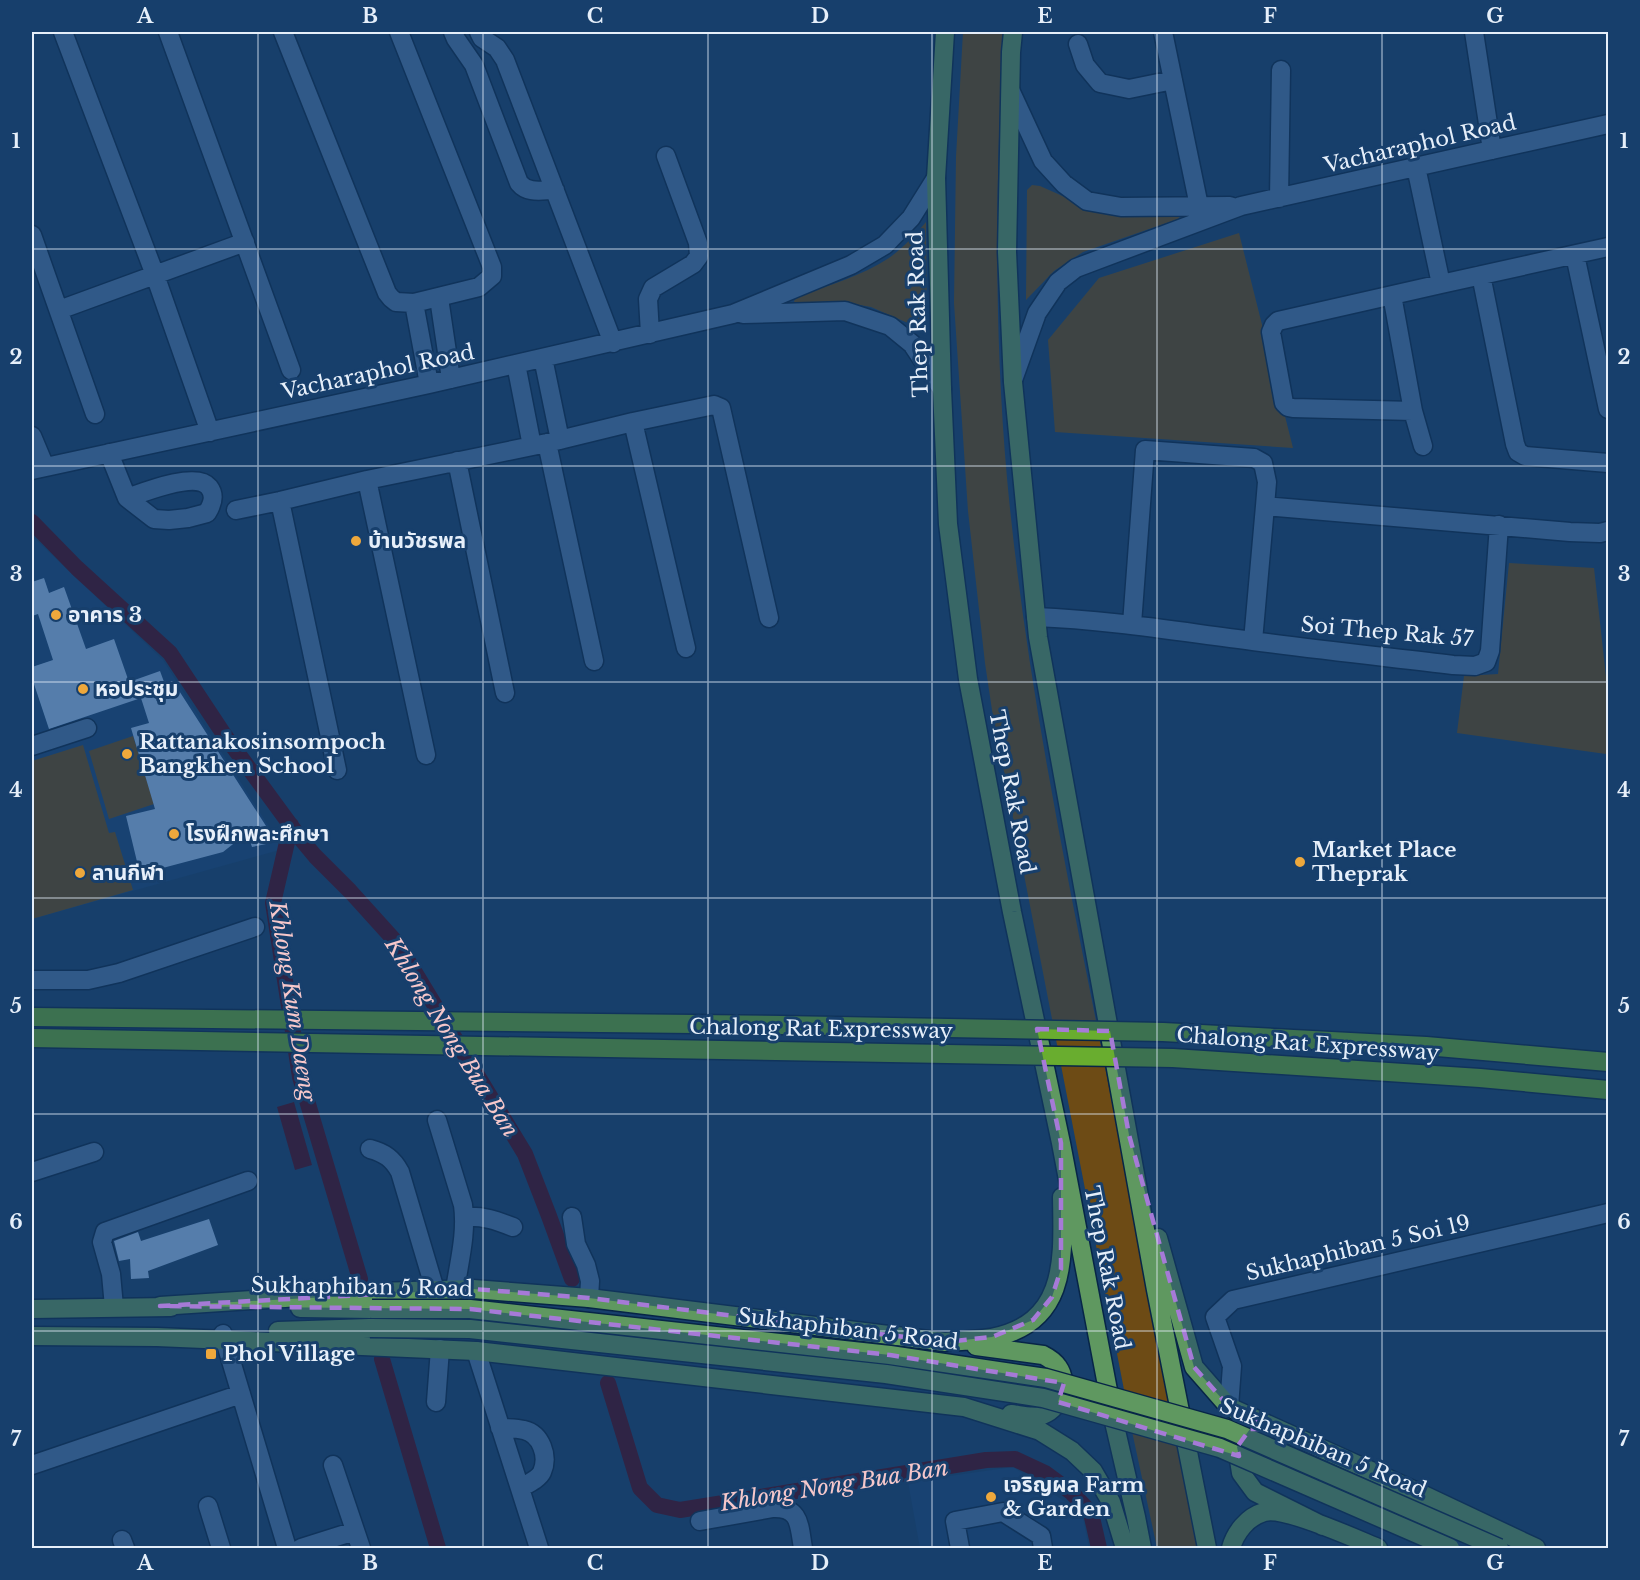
<svg xmlns="http://www.w3.org/2000/svg" width="1640" height="1580" font-family="'Libre Baskerville','Noto Sans Thai',serif">
	<style>
		.built { fill: #19467a }
		.green { fill: #6d4b15 }
		.water { fill: #4d0417 }
		.lines { fill: none; stroke-linecap: round; stroke-linejoin: round }
		.canal { stroke: #4d0417; stroke-width: 16 }
		.building { fill: #a0c8f9 }
		.minor-casing { stroke: #072547; stroke-width: 21 }
		.major-casing { stroke: #072547; stroke-width: 21 }
		.minor { stroke: #4f78aa; stroke-width: 18 }
		.major { stroke: #5f9860; stroke-width: 18 }
		.major-bridge-casing { stroke: #072547; stroke-width: 21; stroke-linecap: butt }
		.highway-bridge-casing { stroke: #072547; stroke-width: 21; stroke-linecap: butt }
		.major-bridge { stroke: #5f9860; stroke-width: 18 }
		.highway-bridge { stroke: #69ad2f; stroke-width: 18 }
		.marked { fill: none; stroke: #a67ad7; stroke-width: 4.5; stroke-dasharray: 12 8; stroke-linejoin: round }
		.grid { fill: none; stroke: #e6effa; stroke-width: 1.5; stroke-opacity: 0.55 }
		.poi-dot { fill: #eea83c; stroke: #173f6c; stroke-width: 2 }
		.labels { text-anchor: middle; stroke-width: 6; stroke-linejoin: round; paint-order: stroke }
		.street-label { font-size: 21px; fill: #e6effa; stroke: #173f6c }
		.poi-label { font-size: 21px; font-weight: bold; fill: #e6effa; stroke: #173f6c; text-anchor: start }
		.water-label { font-size: 22px; font-style: italic; fill: #f6c8cb; stroke: #173f6c }
		.neatline { fill: none; stroke: #e6effa; stroke-width: 2 }
		.grid-label { font-size: 20px; text-anchor: middle; font-weight: bold; fill: #e6effa }
	</style>
	<rect width="100%" height="100%" fill="#173f6c"/>
	<path class="built" d="M32,536L163,660L283,849L32,919Z
		M1013,1467L1082,1513L1089,1548H920L908,1482Z"/>
	<path class="green" d="M963,32H1004C995,179 994,331 1007,478C1024,663 1061,845 1097,1026C1131,1200 1165,1374 1199,1548H1157L1133,1436L992,710L985,663L968,511L954,303L956,157Z
		M1032,185L1040,186L1058,194L1096,211L1181,215L1178,219L1083,252L1054,271L1026,300L1027,190Z
		M926,222L927,321L923,325L917,327L871,307L843,302L800,303H795L794,301L798,296C829,285 862,276 889,258C903,248 915,235 926,222Z
		M1239,233L1293,448L1055,432L1048,340L1099,278Z
		M1509,563L1594,568L1607,686L1606,754L1457,733L1464,676L1498,674Z
		M133,736L154,804L109,819L89,751Z
		M83,745L109,833L115,832L133,890L32,919V761Z"/>
	<path class="water" d="M294,1102L312,1165L295,1170L277,1107Z"/>
	<g class="lines">
		<path class="canal" d="M32,522L77,568L170,653L223,733L300,838L315,856L350,891L397,943L525,1154L549,1216L572,1279
			M291,825L273,903L300,1077L360,1279
			M382,1359L438,1548
			M608,1383L640,1488L657,1505L680,1510L986,1460L1015,1459L1045,1473L1071,1492L1091,1513L1099,1548"/>
	</g>
	<path class="building" d="M44,578L49,593L64,587L86,649L114,639L129,682L160,671L167,690L176,686L266,826L271,843L252,847L247,833L223,852L140,874L126,816L155,809L131,728L149,723L141,698L49,729L32,678V667L53,660L38,614L32,616V582Z
		M209,1219L218,1245L148,1271L149,1278L131,1279L130,1259L119,1261L114,1241L138,1232L141,1241Z"/>
	<g class="lines">
		<defs>
			<path id="minor" d="M63,32L155,275L210,432
				M168,32L291,370
				M283,32L387,293L391,298L396,302L414,303L479,287L492,276V267L399,32
				M453,32L456,39L474,65L519,183C528,194 542,190 555,190
				M479,32L482,38L497,48L505,60L613,343
				M1163,32L1199,206
				M1474,32L1492,150
				M1078,44L1085,65L1100,83L1129,89L1173,80
				M1011,92L1043,161L1064,184L1087,201L1121,207L1230,206
				M1416,167L1441,284
				M1279,198L1281,70
				M32,235L95,414
				M1575,255L1608,409
				M1481,275L1515,444L1518,452L1525,456L1608,463
				M1392,295L1413,411L1423,446
				M439,298L451,379
				M414,303L429,384
				M59,310L245,242
				M743,314L845,311L890,326L912,344L942,389
				M650,334L648,299L653,288L693,264L699,256L698,243L666,156
				M543,358L560,440
				M516,364L532,446
				M1013,380L1037,313L1058,282L1076,268L1241,206L1608,124
				M1413,411L1293,408L1288,407L1284,403L1271,332L1274,325L1278,321L1441,284L1608,247
				M633,422L686,648
				M32,436L45,467
				M547,443L594,661
				M109,453L127,498L154,519L169,520L188,518L207,513C212,505 216,496 209,487C197,471 144,492 127,498
				M457,461L505,693
				M32,470L429,384L733,314L851,265L885,245L911,218L936,178
				M367,480L426,755
				M280,501L337,770
				M236,510L280,501L367,480L547,443L633,422L714,405L721,408L769,618
				M1036,617C1110,620 1181,632 1253,641C1320,650 1386,657 1453,665L1475,666L1486,662L1490,651L1499,525
				M1132,624L1145,450L1254,458L1263,463L1267,482L1265,506
				M1253,641L1265,506L1570,532L1600,533L1608,531
				M32,746L87,728
				M32,980H88L119,973L255,927
				M437,1120L463,1205C467,1233 459,1262 455,1290
				M370,1149C385,1153 393,1159 400,1172L435,1290
				M32,1172L94,1152
				M465,1217C484,1216 495,1220 513,1227
				M572,1217L576,1244L586,1265L590,1281L589,1298
				M114,1307L111,1274L102,1242L105,1232L248,1181
				M223,1334L287,1548
				M476,1351L539,1548
				M436,1402L440,1349
				M1229,1407L1232,1366L1215,1317L1233,1300L1608,1213
				M500,1428C508,1428 517,1428 524,1430C541,1434 549,1456 542,1472C539,1479 527,1484 520,1488
				M32,1465L241,1394
				M333,1465L361,1548
				M208,1506L221,1548
				M700,1521L773,1508C801,1507 799,1526 803,1548
				M122,1540L125,1548
				M301,1548L355,1531
				M960,1548L955,1521L1003,1512L1041,1536L1043,1548"/>
			<path id="major" d="M945,32L936,178L942,389L948,524L968,679L1012,912L1061,1143L1114,1422L1136,1517L1142,1548
				M1013,32L1011,52L1007,252L1013,382L1038,637L1156,1290L1207,1548
				M1158,1238L1194,1367L1229,1407L1411,1489L1536,1548
				M160,1306L378,1292L473,1289L589,1298L945,1342C960,1341 976,1340 991,1338C1068,1323 1063,1259 1062,1197
				M300,1308L372,1309
				M32,1309L171,1307
				M278,1331L370,1328
				M32,1336L157,1337L476,1351L964,1407L1040,1431L1072,1451L1093,1471L1111,1502L1125,1548
				M976,1346L1043,1355C1049,1358 1054,1361 1058,1367C1070,1384 1060,1411 1039,1416C1030,1418 1020,1415 1011,1414
				M1240,1443L1237,1447L1241,1473L1255,1492L1323,1526
				M1231,1548C1235,1533 1247,1517 1264,1512C1284,1506 1356,1539 1378,1548"/>
		</defs>
		<use href="#minor" class="minor-casing"/>
		<use href="#major" class="major-casing"/>
		<use href="#minor" class="minor"/>
		<use href="#major" class="major"/>
		<defs>
			<path id="major-bridge" d="M372,1309H470L890,1355L1046,1378L1227,1429L1499,1548
				M370,1328L470,1329L886,1374L1043,1398L1220,1448L1450,1548"/>
			<path id="highway-bridge" d="M32,1017L781,1025L1163,1032L1426,1046L1608,1062
				M32,1038L1173,1058L1480,1078L1608,1090"/>
		</defs>
		<use href="#major-bridge" class="major-bridge-casing"/>
		<use href="#highway-bridge" class="highway-bridge-casing"/>
		<use href="#major-bridge" class="major-bridge"/>
		<use href="#highway-bridge" class="highway-bridge"/>
	</g>
	<path d="M0 0H1640V1580H0ZM1037,1029L1110,1031L1129,1135L1194,1367L1229,1407L1277,1429H1250L1237,1447L1239,1456L1058,1402L1064,1383L890,1355L470,1309L160,1306L473,1289L589,1298L945,1342L992,1337L1033,1320L1052,1297L1061,1269V1143Z" fill="#173f6c" fill-opacity=".55" fill-rule="evenodd"/>
	<path class="marked" d="M1037,1029L1110,1031L1129,1135L1194,1367L1229,1407L1277,1429H1250L1237,1447L1239,1456L1058,1402L1064,1383L890,1355L470,1309L160,1306L473,1289L589,1298L945,1342L992,1337L1033,1320L1052,1297L1061,1269V1143Z"/>
	<path class="grid" d="M258,32V1548M483,32V1548M708,32V1548M932,32V1548M1157,32V1548M1382,32V1548M32,249H1608M32,466H1608M32,682H1608M32,898H1608M32,1114H1608M32,1331H1608"/>
	<g class="poi-dot">
		<circle cx="356" cy="541" r="6"/>
		<circle cx="56" cy="615" r="6"/>
		<circle cx="83" cy="689" r="6"/>
		<circle cx="127" cy="754" r="6"/>
		<circle cx="174" cy="834" r="6"/>
		<circle cx="1300" cy="862" r="6"/>
		<circle cx="80" cy="873" r="6"/>
		<rect x="205" y="1348" width="12" height="12" rx="3"/>
		<circle cx="991" cy="1497" r="6"/>
	</g>
	<g class="labels">
		<g class="street-label">
			<text transform="translate(1420 144) rotate(-13)" y="7">Vacharaphol Road</text>
			<text transform="translate(918 314) rotate(-92)" y="7">Thep Rak Road</text>
			<text transform="translate(378 372) rotate(-12)" y="7">Vacharaphol Road</text>
			<text transform="translate(1387 632) rotate(5)" y="7">Soi Thep Rak 57</text>
			<text transform="translate(1012 792) rotate(79)" y="7">Thep Rak Road</text>
			<text transform="translate(821 1029) rotate(1)" y="7">Chalong Rat Expressway</text>
			<text transform="translate(1308 1044) rotate(4)" y="7">Chalong Rat Expressway</text>
			<text transform="translate(1358 1248) rotate(-13)" y="7">Sukhaphiban 5 Soi 19</text>
			<text transform="translate(1107 1268) rotate(79)" y="7">Thep Rak Road</text>
			<text transform="translate(362 1287) rotate(1)" y="7">Sukhaphiban 5 Road</text>
			<text transform="translate(848 1329) rotate(7)" y="7">Sukhaphiban 5 Road</text>
			<text transform="translate(1323 1448) rotate(23)" y="7">Sukhaphiban 5 Road</text>
		</g>
		<g class="poi-label">
			<text x="368" y="548">บ้านวัชรพล</text>
			<text x="68" y="622">อาคาร 3</text>
			<text x="95" y="696">หอประชุม</text>
			<text x="139" y="749">Rattanakosinsompoch<tspan x="139" dy="24">Bangkhen School</tspan></text>
			<text x="186" y="841">โรงฝึกพละศึกษา</text>
			<text x="1312" y="857">Market Place<tspan x="1312" dy="24">Theprak</tspan></text>
			<text x="92" y="880">ลานกีฬา</text>
			<text x="223" y="1361">Phol Village</text>
			<text x="1003" y="1492">เจริญผล Farm<tspan x="1003" dy="24">&amp; Garden</tspan></text>
		</g>
		<g class="water-label">
			<text transform="translate(293 1001) rotate(81)" y="8">Khlong Kum Daeng</text>
			<text transform="translate(452 1037) rotate(58)" y="8">Khlong Nong Bua Ban</text>
			<text transform="translate(834 1485) rotate(-9)" y="8">Khlong Nong Bua Ban</text>
		</g>
	</g>
	<rect width="1640" height="1580" fill="none" stroke="#173f6c" stroke-width="66"/>
	<rect x="33" y="33" width="1574" height="1514" class="neatline"/>
	<g class="grid-label">
		<text x="145" y="23">A</text>
		<text x="370" y="23">B</text>
		<text x="595" y="23">C</text>
		<text x="820" y="23">D</text>
		<text x="1045" y="23">E</text>
		<text x="1270" y="23">F</text>
		<text x="1495" y="23">G</text>
		<text x="16" y="148">1</text>
		<text x="1624" y="148">1</text>
		<text x="16" y="364">2</text>
		<text x="1624" y="364">2</text>
		<text x="16" y="581">3</text>
		<text x="1624" y="581">3</text>
		<text x="16" y="797">4</text>
		<text x="1624" y="797">4</text>
		<text x="16" y="1013">5</text>
		<text x="1624" y="1013">5</text>
		<text x="16" y="1229">6</text>
		<text x="1624" y="1229">6</text>
		<text x="16" y="1446">7</text>
		<text x="1624" y="1446">7</text>
		<text x="145" y="1570">A</text>
		<text x="370" y="1570">B</text>
		<text x="595" y="1570">C</text>
		<text x="820" y="1570">D</text>
		<text x="1045" y="1570">E</text>
		<text x="1270" y="1570">F</text>
		<text x="1495" y="1570">G</text>
	</g>
</svg>
